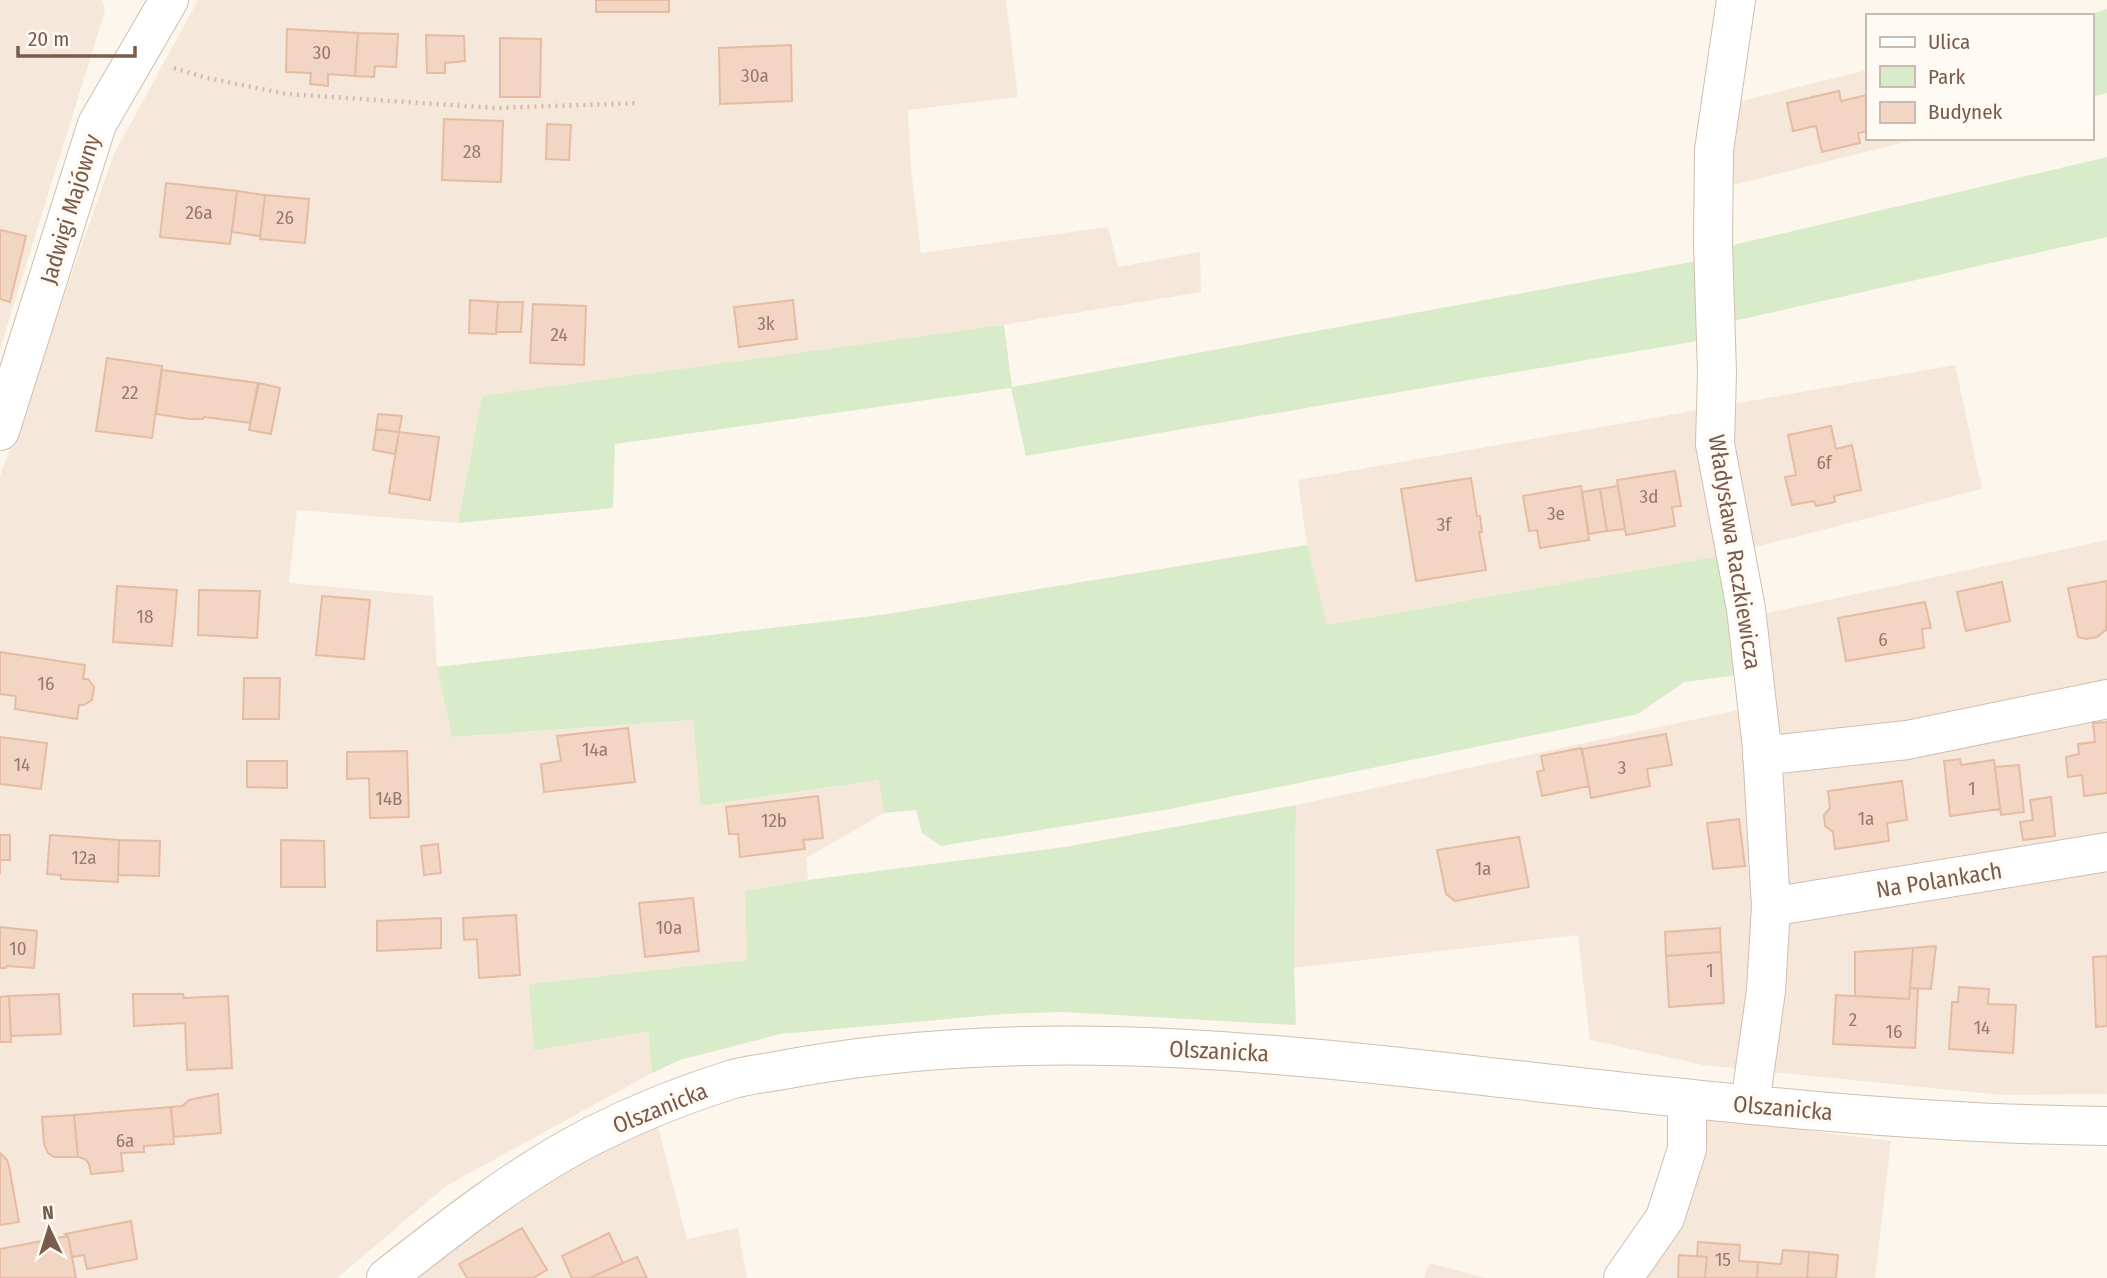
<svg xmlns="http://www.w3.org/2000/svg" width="2107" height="1278" font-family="'Fira Sans Condensed',sans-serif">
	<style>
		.residential { fill: #f5e8da }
		.green { fill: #d8ecc9 }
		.building { fill: #f3d5c3; stroke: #e6bba3; stroke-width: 2 }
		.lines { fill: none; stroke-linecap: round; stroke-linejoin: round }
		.minor-casing { stroke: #d1beb0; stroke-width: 40 }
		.path { stroke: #d9b8a5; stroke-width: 4.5; stroke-dasharray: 2 5; stroke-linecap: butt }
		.minor { stroke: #fff; stroke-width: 38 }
		.labels { text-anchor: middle; stroke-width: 7; stroke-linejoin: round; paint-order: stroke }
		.number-label { font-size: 19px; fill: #987a6a }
		.street-label { font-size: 23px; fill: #7a5c4d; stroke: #fffaf3 }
	</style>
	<rect width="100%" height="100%" fill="#fdf6ec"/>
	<path class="residential" d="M0,0H102L105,11L0,349Z
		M198,0H1006L1018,97L908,110L911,169L921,253L1108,227L1118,267L1200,252L1201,292L631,387L482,396L458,523L297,510L289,583L433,596L437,667L452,737L693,720L702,806L880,780L884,813L806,858L808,880L745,891L747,960L529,984L648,1031L652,1073L446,1186L337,1278H0V476L114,154Z
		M1867,70V138H1922L1725,187L1734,103Z
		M1955,365L1982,489L1724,555L1326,625L1307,545L1298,480Z
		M2107,540V1094L2001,1095L1703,1065L1590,1040L1578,935L1294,968L1296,805L1771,703L1763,614Z
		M1704,1118L1891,1141L1875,1278H1636Z
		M657,1123L687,1239L738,1228L747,1278H408L560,1172Z
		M1429,1263L1486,1278H1424Z"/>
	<path class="green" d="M2107,9V93L2091,97V16H2086Z
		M2107,157V237L1725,323V247Z
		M1702,260L1703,340L1026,456L1011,388L615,444L613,508L458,523L482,396L1004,325L1012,387Z
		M1307,545L1327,625L1724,555L1740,675L1684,682L1638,714L1170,809L941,846L922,833L916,810L884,813L879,780L701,806L693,720L452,737L437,667L881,615Z
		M1296,805L1294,968L1296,1025L1062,1012L1004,1014L780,1034L680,1060L652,1073L648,1031L534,1050L529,984L747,960L745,891L808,880L1065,847Z"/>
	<path class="building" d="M596,0H669V12H596Z
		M287,29L358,33L355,76L328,74V86L310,84L311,73L286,72Z
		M358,33L398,34L396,67L375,66L374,77L355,76Z
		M426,35L464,36L465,61L445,63V73H427Z
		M500,38L541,39L540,97H500Z
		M791,45L792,101L720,104L719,48Z
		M1839,91L1841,101L1867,95V131L1858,133L1860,143L1822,152L1816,126L1793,131L1787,103Z
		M444,119L503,121L501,182L442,180Z
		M547,124L571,125L569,160L546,159Z
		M166,183L237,191L230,244L160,237Z
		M237,191L265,195L260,236L232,232Z
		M265,195L309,199L305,243L260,239Z
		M0,230L26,236L10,302L0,299Z
		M470,300L498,302L496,334L469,333Z
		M793,300L797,339L739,347L734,307Z
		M498,302H523L521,332H496Z
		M533,304L586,306L584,365L530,363Z
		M107,358L162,366L152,438L96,431Z
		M162,370L258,383L250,423L204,417L203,419H189L156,414Z
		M259,383L280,388L271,434L249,430Z
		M378,414L402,416L399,432L376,429Z
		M1831,426L1836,449L1852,445L1861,490L1834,496L1835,502L1816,506L1814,501L1792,505L1785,477L1796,475L1788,435Z
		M376,429L399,432L395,454L373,450Z
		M399,432L439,437L430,500L389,493Z
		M1675,471L1681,506L1672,507L1675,526L1626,535L1617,480Z
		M1471,478L1477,516H1480L1482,532H1479L1486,570L1416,581L1401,489Z
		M1581,486L1589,540L1540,548L1537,530L1529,531L1523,496Z
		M1618,486L1625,529L1607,531L1600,489Z
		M1600,489L1607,531L1589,534L1582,492Z
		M2107,581L2106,630L2097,637L2086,639L2078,637L2068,588Z
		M2002,582L2010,621L1966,631L1957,592Z
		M117,586L177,590L172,646L113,642Z
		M199,590L260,591L257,638L198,635Z
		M322,596L370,600L364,659L316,655Z
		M1925,602L1931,628L1922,629L1924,648L1846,661L1838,618Z
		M0,652L85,665L83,679H88L94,687L92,700L84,705H79L77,719L15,709L16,696L0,694Z
		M244,678H280L279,719H243Z
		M2107,722V793L2084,796L2082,775L2068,777L2066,757L2079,754L2078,744L2095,742L2093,723Z
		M628,728L635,782L544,792L541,764L561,761L557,736Z
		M1666,734L1672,765L1647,769L1650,786L1591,798L1582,749Z
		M0,737L47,743L41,789L0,784Z
		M1581,748L1589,786L1542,796L1537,772L1544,770L1541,756Z
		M407,751L409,817L370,818L369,778L347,779V752Z
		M1960,759L1961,765L1994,760L2000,809L1950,816L1944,761Z
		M247,761H287V788L247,787Z
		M2019,765L2024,812L2001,815L1995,767Z
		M1902,781L1907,820L1887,823L1889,841L1835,849L1833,832L1825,826L1824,815L1830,808L1828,791Z
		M818,796L823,838L803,840L805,849L740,857L738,834H729L726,807Z
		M2051,797L2055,836L2023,840L2020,822L2033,820L2030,800Z
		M1739,819L1745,866L1713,869L1707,823Z
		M0,835H10V860H0V874Z
		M50,835L119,840L118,882L61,879V875L47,874Z
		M1519,837L1529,887L1455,901L1446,894L1437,850Z
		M119,840L160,841L159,876L118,875Z
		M281,840L324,841L325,887H281Z
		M438,844L441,873L424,875L421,846Z
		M693,898L699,951L645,957L639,903Z
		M516,915L520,975L479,978L477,939L464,940L463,918Z
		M441,918V948L377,951V921Z
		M0,927L37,931L34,968L7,966L6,968H0Z
		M1720,928L1721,952L1666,956L1665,932Z
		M1936,946L1931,989L1910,988L1913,948Z
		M1913,948L1909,999L1855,996V952Z
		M1721,952L1724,1003L1669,1007L1666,956Z
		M2107,956V1026L2096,1027L2093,957Z
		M1959,987L1989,989L1988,1004L2016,1005L2013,1053L1949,1049L1952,1002H1958Z
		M1910,988L1918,989L1915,1048L1833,1044L1836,995L1909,999Z
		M59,994L61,1034L11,1036L9,996Z
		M133,994H183L184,998L228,996L232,1068L187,1070L185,1023L134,1026Z
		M9,996L11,1042H0V997Z
		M218,1094L221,1133L174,1137L171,1107L182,1106L189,1100Z
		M171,1107L174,1144L144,1146V1152L121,1153L123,1171L91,1174L89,1164L85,1159L78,1157L74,1115Z
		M74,1115L78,1157H54L48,1153L44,1144L42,1117Z
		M0,1153L7,1160L9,1166L19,1222L0,1225Z
		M131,1221L137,1259L87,1269L84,1255L72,1257L68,1236L65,1234Z
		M522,1228L547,1270L533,1278H467L459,1264Z
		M609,1233L623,1263L589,1278H572L562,1256Z
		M68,1236L76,1278H0V1249Z
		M1698,1242L1740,1245L1739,1261L1758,1262L1757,1278H1705L1707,1257L1697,1256Z
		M1783,1250L1809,1252L1807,1278H1757L1758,1262L1781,1264Z
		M1809,1252L1838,1255L1836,1278H1807Z
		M1679,1255L1707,1257L1705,1278H1678Z
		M637,1257L647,1278H590L623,1263Z"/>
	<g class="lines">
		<defs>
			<path id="minor" d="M1736,0L1714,150L1713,244L1717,373L1715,444L1746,609L1762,748L1771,907L1766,991L1750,1104
				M0,431L97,124L169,0
				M1762,756L1907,740L2107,699
				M1771,907L2107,852
				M386,1278C451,1227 518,1174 592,1136C637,1113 685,1094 733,1079C748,1075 763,1073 777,1071C813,1064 848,1059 884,1055C1083,1033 1283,1053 1482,1076C1690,1099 1898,1124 2107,1126
				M1623,1278L1665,1218L1687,1149V1099"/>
		</defs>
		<use href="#minor" class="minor-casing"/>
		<path class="path" d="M174,68L207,78L287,94L496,108L639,103"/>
		<use href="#minor" class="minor"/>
	</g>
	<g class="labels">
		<g class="number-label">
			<text x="322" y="59">30</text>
			<text x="755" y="82">30a</text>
			<text x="472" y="158">28</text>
			<text x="199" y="219">26a</text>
			<text x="285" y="224">26</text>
			<text x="766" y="330">3k</text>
			<text x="559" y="341">24</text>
			<text x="130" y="399">22</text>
			<text x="1824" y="469">6f</text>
			<text x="1649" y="503">3d</text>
			<text x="1556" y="520">3e</text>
			<text x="1444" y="531">3f</text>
			<text x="145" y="623">18</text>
			<text x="1883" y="646">6</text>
			<text x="46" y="690">16</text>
			<text x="595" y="756">14a</text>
			<text x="22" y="771">14</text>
			<text x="1622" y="774">3</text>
			<text x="1972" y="795">1</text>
			<text x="389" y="805">14B</text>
			<text x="1866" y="825">1a</text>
			<text x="774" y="827">12b</text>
			<text x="84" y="864">12a</text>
			<text x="1483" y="875">1a</text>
			<text x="669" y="934">10a</text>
			<text x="18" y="955">10</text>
			<text x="1710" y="977">1</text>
			<text x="1853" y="1026">2</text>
			<text x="1982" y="1034">14</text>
			<text x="1894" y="1038">16</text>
			<text x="125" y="1147">6a</text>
			<text x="1723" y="1266">15</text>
		</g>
		<g class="street-label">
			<text transform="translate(70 209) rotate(-73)" y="8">Jadwigi Majówny</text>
			<text transform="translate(1735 552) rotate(81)" y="8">Władysława Raczkiewicza</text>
			<text transform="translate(1939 880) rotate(-9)" y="8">Na Polankach</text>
			<text transform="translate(1219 1051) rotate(3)" y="8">Olszanicka</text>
			<text transform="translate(660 1108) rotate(-22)" y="8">Olszanicka</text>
			<text transform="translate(1783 1108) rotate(5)" y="8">Olszanicka</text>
		</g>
	</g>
	<rect x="1866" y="14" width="228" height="126" fill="#fffaf3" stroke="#cabbb1" stroke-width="2"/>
	<rect x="1880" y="37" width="35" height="10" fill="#ffffff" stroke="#cabbb1" stroke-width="2"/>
	<text x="1928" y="49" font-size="21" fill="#7a5c4d">Ulica</text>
	<rect x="1880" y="66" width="35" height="21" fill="#d8ecc9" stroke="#cabbb1" stroke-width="2"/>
	<text x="1928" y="84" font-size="21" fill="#7a5c4d">Park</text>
	<rect x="1880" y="102" width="35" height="21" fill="#f3d5c3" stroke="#cabbb1" stroke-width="2"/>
	<text x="1928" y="119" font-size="21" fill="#7a5c4d">Budynek</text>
	<g transform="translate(49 1229) rotate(356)" stroke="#fffaf3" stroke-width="5" paint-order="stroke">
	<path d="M0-5L12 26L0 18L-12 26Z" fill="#7a5c4d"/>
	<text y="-10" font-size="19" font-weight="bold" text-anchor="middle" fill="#7a5c4d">N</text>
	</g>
	<path d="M18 46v10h117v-10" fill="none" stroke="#7a5c4d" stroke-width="3.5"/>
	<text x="28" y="46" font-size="21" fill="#7a5c4d" stroke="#fffaf3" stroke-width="5" paint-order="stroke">20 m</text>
</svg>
